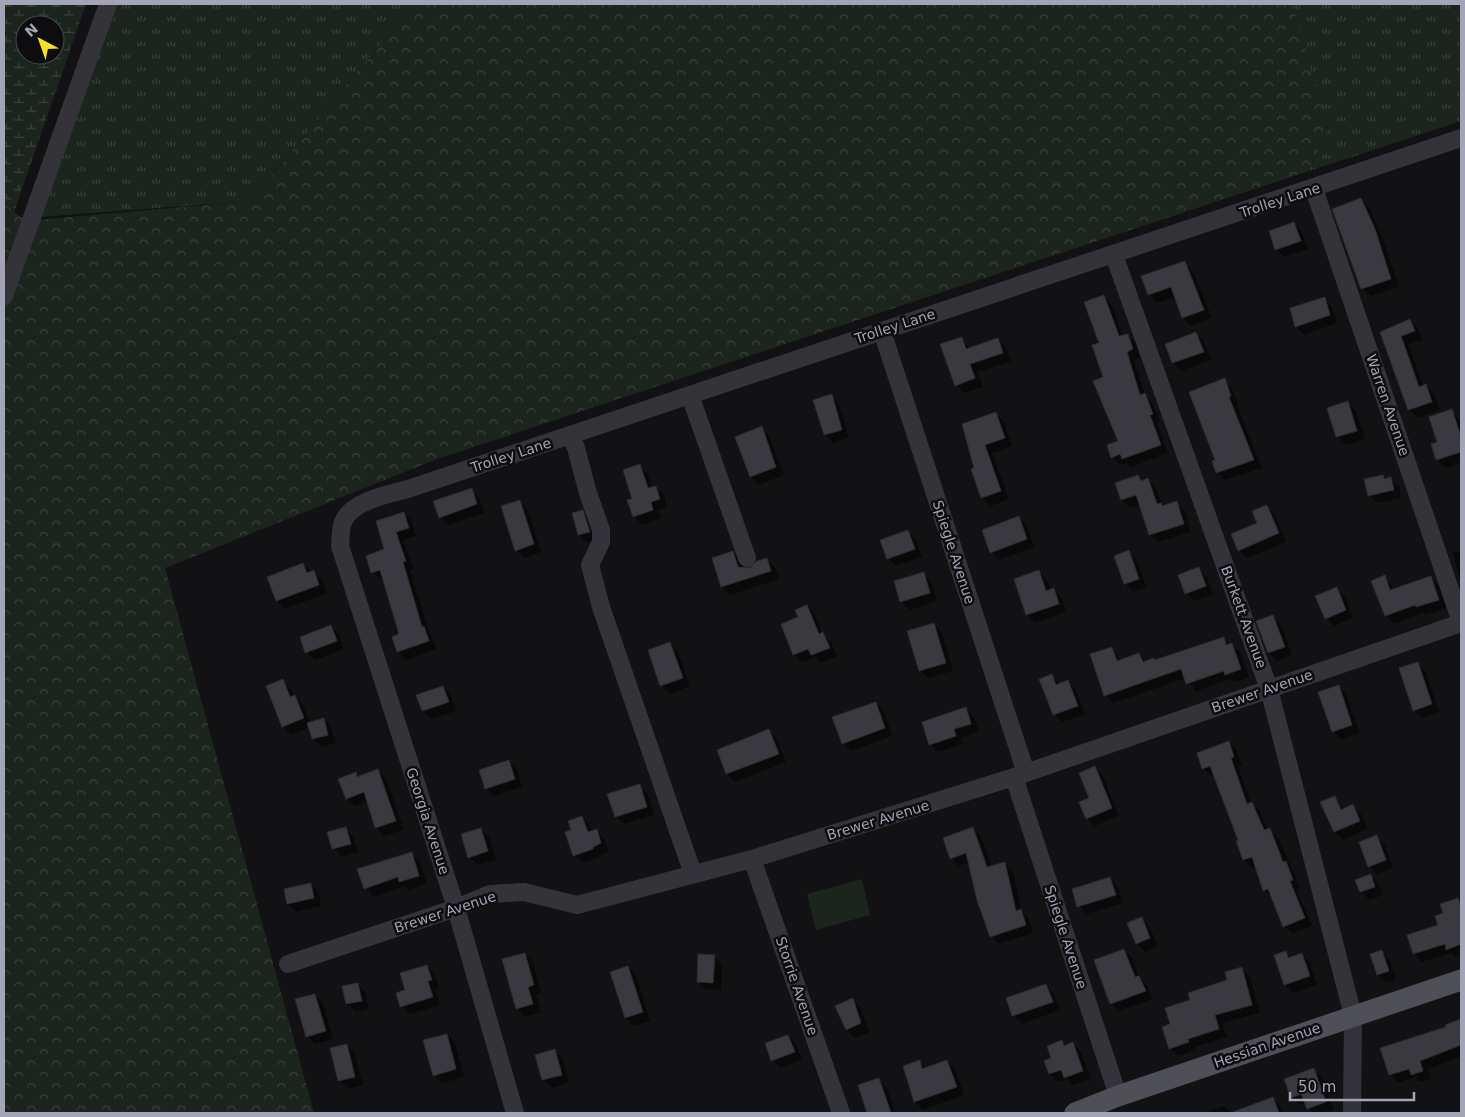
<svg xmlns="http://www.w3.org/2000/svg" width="1465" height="1117" font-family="'DejaVu Sans',sans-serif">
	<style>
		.grass { fill: url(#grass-tufts) }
		.forest { fill: url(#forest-crowns) }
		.wetland { fill: url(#wetland-marsh); fill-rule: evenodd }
		.pitch { fill: #1c241e }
		.shadow { fill: #0007 }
		.building { fill: #3a393f; stroke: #2d2c30 }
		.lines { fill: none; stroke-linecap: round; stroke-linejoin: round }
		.minor { stroke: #333339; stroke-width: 18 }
		.major { stroke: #4f4f58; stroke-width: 21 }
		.labels { text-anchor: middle; stroke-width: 5; stroke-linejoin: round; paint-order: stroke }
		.street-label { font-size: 14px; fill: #a3a4b5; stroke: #0d0d0f }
	</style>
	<defs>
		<pattern id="grass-tufts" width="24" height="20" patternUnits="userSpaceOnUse" patternTransform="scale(1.25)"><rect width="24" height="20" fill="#1c241e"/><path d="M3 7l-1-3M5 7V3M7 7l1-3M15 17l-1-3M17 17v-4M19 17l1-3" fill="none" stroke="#3a413c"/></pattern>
		<pattern id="forest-crowns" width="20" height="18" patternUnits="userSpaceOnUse" patternTransform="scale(1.25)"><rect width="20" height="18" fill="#1c241e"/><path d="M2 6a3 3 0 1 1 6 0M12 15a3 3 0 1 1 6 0" fill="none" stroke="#3a413c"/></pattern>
		<pattern id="wetland-marsh" width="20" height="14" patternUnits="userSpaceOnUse" patternTransform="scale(1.25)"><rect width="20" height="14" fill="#1c241e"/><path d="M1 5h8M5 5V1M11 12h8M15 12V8" fill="none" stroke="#3a413c"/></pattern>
	</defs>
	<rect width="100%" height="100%" fill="#121214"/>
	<path class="grass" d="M116,4H413L251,201L38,217Z
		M1461,4V121L1309,171L1328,128L1291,5Z"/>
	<path class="forest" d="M413,4H1292L1328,128L1309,171L437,459L165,568L314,1113H4V203L25,221L251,201Z"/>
	<path class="wetland" d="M4,4H86L14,212L4,203ZM25,25H55V55H25Z"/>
	<path class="pitch" d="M862,879L870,915L816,930L807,894Z"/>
	<path class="shadow" d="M1361,199L1369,207L1383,239L1399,287L1371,296L1362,288Z
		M1294,224L1302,232L1308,249L1284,257L1276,249Z
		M1185,263L1193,271L1212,318L1191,326L1183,318L1176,297L1157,303L1149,295L1143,277Z
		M1103,296L1111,304L1123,336L1127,335L1136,343L1140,358L1134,360L1145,395L1152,403L1160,422L1157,423L1168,453L1131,467L1127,463L1120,465L1112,457L1120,442L1105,378L1101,344Z
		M1324,299L1332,307L1337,323L1304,335L1296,326Z
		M1410,320L1418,328L1422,340L1409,344L1423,386H1426L1434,394L1440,410L1418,418L1410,410L1381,333Z
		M1196,334L1204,342L1211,360L1181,371L1173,363L1167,345Z
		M961,338L970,349L998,339L1006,347L1011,361L978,372L983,387L964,393L956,385Z
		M1224,380L1232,388L1238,404L1237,405L1262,468L1225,480L1217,472V461Z
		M831,396L839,404L849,438L833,443L825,435L815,400Z
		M1348,403L1356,411L1365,439L1346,445L1338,437L1329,409Z
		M1452,411L1461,423V462L1446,468L1437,460L1439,443Z
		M995,413L1004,422L1012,446L992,453L1009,499L991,506L982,498L972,470L976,469Z
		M761,428L769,436L784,475L759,485L751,477Z
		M639,466L648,474L652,488L656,487L664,495L667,507L658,510L661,518L642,525L634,516V499Z
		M1138,476L1143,481L1148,480L1156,488L1163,507L1177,503L1185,511L1191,532L1158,542L1150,534L1141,504L1130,508L1122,500Z
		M1383,476L1386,480L1391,479L1399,487L1401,498L1377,503L1369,495Z
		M471,489L479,497L484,513L448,525L440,517Z
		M520,502L528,510L541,552L524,558L516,550Z
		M1267,507L1275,515L1286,542L1247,558L1239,550L1258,523Z
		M582,511L590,520L598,540L587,543L579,535L573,514Z
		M404,513L412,521L416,536L403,540L414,569L410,570L429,632L437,649L406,660L398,652L401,635L384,579L381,580L372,572Z
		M1019,518L1027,526L1034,547L999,560L991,552Z
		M908,532L916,540L922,557L896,566L888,558Z
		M1461,550V582L1453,553Z
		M733,552L741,561L744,569H752L767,559L775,567L779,579L730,595L722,587Z
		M1128,552L1137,560L1146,587L1133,592L1125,583Z
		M303,564L322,580L327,593L285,609L277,601L268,578Z
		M1199,569L1207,577L1213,594L1194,601L1186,593Z
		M1039,572L1047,580L1051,591L1054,590L1062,598L1066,612L1035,623L1027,615Z
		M923,574L931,582L937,601L910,610L901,601Z
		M1385,577L1394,589L1431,578L1439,586L1446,608L1425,615L1423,613L1394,624L1386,616L1373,581Z
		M1337,589L1345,597L1353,618L1334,626L1326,618Z
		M807,606L815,614L822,633L831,642L837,656L820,663L815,657L802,662L794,654L799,618Z
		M1273,617L1281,625L1292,655L1277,661L1269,653L1258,622Z
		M934,625L942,633L953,671L928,678L920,670Z
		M331,627L339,635L344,649L315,660L306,652Z
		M1223,639L1240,652L1249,677L1235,682L1231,679L1196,691L1186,678L1113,703L1105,695L1112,648L1121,661L1139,654L1147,662L1156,661Z
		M670,643L678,652L690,686L670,694L662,686L649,651Z
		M1417,663L1426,672L1439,712L1422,718L1414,710Z
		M1051,675L1059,684L1068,682L1076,690L1085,714L1062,722L1054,714Z
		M283,681L303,705L310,723L323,719L331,727L336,743L321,747L313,739L310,727L291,735L283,727L267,687Z
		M1338,686L1346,694L1360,733L1341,739L1333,731Z
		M443,687L451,695L456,711L431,719L423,711Z
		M876,703L884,711L892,736L851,751L843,743Z
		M966,709L974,717L979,732L961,738L963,744L938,752L930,744Z
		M769,731L777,739L786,762L735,782L727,774L718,751Z
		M1229,743L1237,751L1242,765L1238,766L1251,804L1260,811L1268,830L1269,829L1278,837L1300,888L1297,890L1312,926L1292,934L1284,926L1273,899L1264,890L1256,866L1252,868L1244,860L1237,842L1240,841L1215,775L1211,776L1203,768Z
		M509,762L517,770L522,787L494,796L486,788Z
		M1095,768L1103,776L1119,816L1095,826L1087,818Z
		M377,770L386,778L404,830L384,836L376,827L368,801L355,806L347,798L355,774L359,777Z
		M639,785L647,793L654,815L624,824L616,816Z
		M1334,798L1344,810L1353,806L1361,814L1367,829L1343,840L1335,832L1322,803Z
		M582,817L590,826L592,832L596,831L604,839L609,852L600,855L601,857L582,863L574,855L572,831Z
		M345,828L353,837L358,852L342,857L334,849L329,833Z
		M973,828L981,836L992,867L1005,864L1013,872L1022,913L1029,919L1033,933L999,944L991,936L969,862L959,866L951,858Z
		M481,829L489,837L496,860L478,865L469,857Z
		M1377,837L1385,845L1393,868L1377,874L1369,866Z
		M412,854L420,862L427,884L408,890L404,886L374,897L366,888Z
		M1371,876L1379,884L1383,895L1369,900L1361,891Z
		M1110,878L1118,887L1123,903L1087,914L1079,906Z
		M311,885L319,893L321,906L296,912L288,904Z
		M1458,899L1461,903V955L1456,957L1451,953L1422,962L1414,954L1440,926L1445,914Z
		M1142,919L1150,927L1158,947L1145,952L1137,944Z
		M1124,950L1132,958L1139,977L1147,985L1153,999L1119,1011L1111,1003Z
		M1285,952L1291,958L1302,954L1310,962L1317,985L1293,993L1285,985Z
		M1382,952L1390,960L1396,980L1386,983L1378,975Z
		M525,954L533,962L541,993L536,995L541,1012L525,1017L517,1008Z
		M714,956L722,964L721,990L706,989L698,981Z
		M427,966L435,975L439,988L435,989L440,1005L410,1014L402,1006L406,991Z
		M628,967L636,975L650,1021L634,1026L626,1018Z
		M1242,969L1250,977L1260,1013L1222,1023L1227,1037L1195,1047L1196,1050L1178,1056L1170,1048L1171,1025L1192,1001L1229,981Z
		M357,984L365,992L369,1009L356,1012L347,1004Z
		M1046,986L1054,994L1060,1010L1022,1024L1014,1016L1008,999Z
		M315,995L323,1003L333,1039L315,1044L307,1036Z
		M853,1000L861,1008L869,1032L855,1038L847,1030L837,1007Z
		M1461,1020V1056L1428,1069L1431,1079L1420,1082L1415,1077L1398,1083L1390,1074L1448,1027L1447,1025Z
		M447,1035L455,1043L464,1077L442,1083L434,1075Z
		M788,1036L796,1044L802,1060L780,1068L772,1060Z
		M1061,1042L1066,1046L1073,1044L1081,1052L1091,1079L1073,1085L1067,1079L1058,1082L1050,1074L1053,1059Z
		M346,1045L355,1053L363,1085L348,1089L340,1081L332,1049Z
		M554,1051L563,1059L569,1083L551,1088L543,1079Z
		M947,1061L955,1069L964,1095L923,1110L915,1101L919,1062L926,1069Z
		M1313,1069L1321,1077L1334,1110L1325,1113H1313L1306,1103L1300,1105L1292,1097Z
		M879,1080L887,1088L896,1113H868L860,1086Z
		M1273,1099L1281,1107L1283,1113H1233Z
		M1224,1106L1232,1113H1203Z"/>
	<path class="building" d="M1361,198L1375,229L1391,279L1361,289L1332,209Z
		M1294,222L1301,241L1275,250L1269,231Z
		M1185,261L1204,310L1182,318L1171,287L1148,295L1141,276Z
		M1104,295L1119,336L1128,334L1133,349L1127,352L1140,395L1145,393L1153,414L1150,415L1161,445L1122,459L1120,454L1111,458L1107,445L1118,441L1093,381L1103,377L1092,345L1099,343L1084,302Z
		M1325,297L1330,315L1295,327L1290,308Z
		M1410,319L1415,331L1401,336L1419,387L1426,384L1432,402L1408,410L1380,332Z
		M1196,332L1204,352L1172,363L1165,344Z
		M962,337L966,349L998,338L1003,353L970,364L975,378L955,386L940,344Z
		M1225,378L1231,396L1229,397L1254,460L1216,473L1212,461L1215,460L1189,392Z
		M832,394L842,430L824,435L813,400Z
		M1348,401L1357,431L1336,437L1327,408Z
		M1452,409L1461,437V452L1436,460L1431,444L1437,442L1429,417Z
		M996,412L1005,438L985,445L1001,491L981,498L971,469L974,468L962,424Z
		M762,426L776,467L750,477L735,437Z
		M640,464L648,488L656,486L660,499L651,502L653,510L633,517L627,500L632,499L623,470Z
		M1138,475L1141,481L1148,478L1157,504L1161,503L1162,506L1177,501L1184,524L1149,535L1136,495L1121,500L1115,483Z
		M1383,475L1384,479L1391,477L1394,490L1368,496L1364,479Z
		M472,488L477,504L439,518L433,501Z
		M520,500L534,544L515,551L501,506Z
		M1267,505L1279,533L1238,551L1231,534L1257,523L1252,511Z
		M583,510L590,532L578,535L572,513Z
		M404,512L409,528L396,532L406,561L403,562L422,627L424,626L429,641L397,652L392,637L399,634L380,570L371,573L366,556L384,549L376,521Z
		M1019,516L1027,539L990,553L982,530Z
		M908,530L915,549L887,559L880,540Z
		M1129,550L1139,579L1124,584L1114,556Z
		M733,551L738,567L750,568L757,561L767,558L771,571L721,587L712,558Z
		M303,563L307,573L314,570L319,585L276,601L267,577Z
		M1199,567L1206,586L1185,594L1178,575Z
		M1039,570L1046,591L1054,588L1059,604L1026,615L1014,579Z
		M924,572L930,593L900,602L894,581Z
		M1385,575L1390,590L1431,576L1439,600L1416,607L1415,605L1385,616L1371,581Z
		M1337,587L1346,610L1325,619L1315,596Z
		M807,605L819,634L823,632L830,648L811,655L808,649L793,655L781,624L798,617L795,610Z
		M1273,615L1285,647L1268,653L1256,621Z
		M934,623L946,663L919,671L907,631Z
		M331,625L337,641L305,653L300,637Z
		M1224,637L1226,645L1232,643L1241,669L1225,675L1224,671L1186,684L1181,669L1104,696L1090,654L1112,647L1117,661L1139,653L1143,662L1154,658L1155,660Z
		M670,642L683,678L660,686L648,650Z
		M1418,662L1432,704L1413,711L1399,668Z
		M1052,674L1056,685L1068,680L1078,706L1053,715L1039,679Z
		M283,679L290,697L295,695L304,718L282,727L266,686Z
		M1339,685L1352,725L1332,732L1318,692Z
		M443,686L449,702L422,711L416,695Z
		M876,702L885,728L842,744L832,717Z
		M966,707L971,724L954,729L956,736L929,745L922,722Z
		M324,718L328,735L312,739L307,723Z
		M769,729L779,754L726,774L717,750Z
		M1229,741L1234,757L1231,758L1247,804L1252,802L1264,830L1270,828L1283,862L1286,861L1293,880L1290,881L1305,918L1283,927L1268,889L1263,891L1252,857L1243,860L1236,841L1238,840L1210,766L1202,769L1197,753Z
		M509,760L515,779L485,789L479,770Z
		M1095,766L1112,808L1086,819L1079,802L1089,798L1079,773Z
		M378,769L396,821L375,828L364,792L346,799L338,779L356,772L357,777Z
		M640,784L647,807L615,817L607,794Z
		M1335,796L1341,810L1353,804L1360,821L1334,832L1320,802Z
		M582,816L588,832L597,829L601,843L593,847V849L573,856L565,832L571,830L568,821Z
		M346,827L351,844L332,849L327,832Z
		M973,827L987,867L1005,862L1016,911L1021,909L1026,925L990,937L977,900L966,853L950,859L943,838Z
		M481,828L488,851L468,858L461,834Z
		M1377,835L1386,860L1368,867L1359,842Z
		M412,852L419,876L399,882L398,877L364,889L357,869Z
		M1371,874L1375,887L1360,892L1355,880Z
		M1110,877L1116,895L1077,907L1072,889Z
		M311,883L314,898L287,904L284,889Z
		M1458,898L1461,907V944L1446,950L1445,944L1413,954L1407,935L1438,925L1435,916L1443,913L1440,904Z
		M1142,917L1150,938L1136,944L1127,923Z
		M1124,949L1135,977L1139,976L1146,991L1110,1004L1094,960Z
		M1382,950L1389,971L1377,975L1370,954Z
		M1286,951L1288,958L1302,953L1310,976L1284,985L1274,955Z
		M525,953L534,985L528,987L533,1004L516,1009L502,959Z
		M698,954L715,955L713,983L697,982Z
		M427,965L432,980L428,981L433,997L400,1007L396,993L405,990L400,973Z
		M628,966L643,1012L625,1018L610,972Z
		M1242,967L1252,1005L1215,1015L1219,1029L1188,1039L1189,1042L1169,1049L1162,1027L1170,1024L1165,1008L1190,1000L1188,993L1227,980L1225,972Z
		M358,983L362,1001L346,1004L342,986Z
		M1046,984L1053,1002L1012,1016L1006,998Z
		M315,994L326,1031L306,1037L295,999Z
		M853,998L861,1023L846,1030L835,1006Z
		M1461,1019V1045L1420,1061L1423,1071L1411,1075L1409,1069L1389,1075L1380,1048L1446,1027L1445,1025Z
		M447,1034L456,1069L433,1076L423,1040Z
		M788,1035L795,1052L771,1061L765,1043Z
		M1062,1040L1064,1046L1073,1042L1083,1071L1064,1078L1061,1070L1049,1074L1044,1061L1051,1058L1047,1046Z
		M347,1044L355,1077L338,1081L330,1048Z
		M555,1049L562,1075L542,1080L535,1055Z
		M920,1060L922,1069L947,1060L957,1087L914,1102L903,1066Z
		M1314,1068L1326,1102L1307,1109L1301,1094L1291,1098L1284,1079Z
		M879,1078L891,1113H867L858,1085Z
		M1273,1097L1279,1113H1234L1233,1112Z"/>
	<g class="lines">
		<path class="minor" d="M1314,189L1461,622
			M1114,255L1269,689L1353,1016L1352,1113
			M4,296L108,4
			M882,331L1026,773
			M690,395L747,558
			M570,435L576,448L588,493L601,530V542L590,565L601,607L693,874
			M1014,777L1118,1096
			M752,859L841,1113
			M288,964L456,908L490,894L524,892L577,905L752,859L1014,777L1461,623
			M515,1113L456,908L340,546C341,539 340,529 343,522C351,501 389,494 408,489L1461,138"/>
		<path class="major" d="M1075,1113L1118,1096L1461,980"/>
	</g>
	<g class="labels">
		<g class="street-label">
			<text transform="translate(1280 200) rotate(-18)" y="5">Trolley Lane</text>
			<text transform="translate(895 326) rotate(-18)" y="5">Trolley Lane</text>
			<text transform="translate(1388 405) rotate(71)" y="5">Warren Avenue</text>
			<text transform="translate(511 455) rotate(-18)" y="5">Trolley Lane</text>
			<text transform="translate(954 552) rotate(72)" y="5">Spiegle Avenue</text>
			<text transform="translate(1244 617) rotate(70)" y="5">Burkett Avenue</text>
			<text transform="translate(1262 691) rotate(-19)" y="5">Brewer Avenue</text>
			<text transform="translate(878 820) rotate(-17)" y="5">Brewer Avenue</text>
			<text transform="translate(428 821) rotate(72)" y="5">Georgia Avenue</text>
			<text transform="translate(445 912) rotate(-18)" y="5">Brewer Avenue</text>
			<text transform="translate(1066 937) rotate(72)" y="5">Spiegle Avenue</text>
			<text transform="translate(797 986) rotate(71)" y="5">Storrie Avenue</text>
			<text transform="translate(1267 1045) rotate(-19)" y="5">Hessian Avenue</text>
		</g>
	</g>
	<rect width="1465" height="1117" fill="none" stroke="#a3a4b5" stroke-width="10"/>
	<g transform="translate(40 40) rotate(319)"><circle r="24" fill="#0d0d0f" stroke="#494951"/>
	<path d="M0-4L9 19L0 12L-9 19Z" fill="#f8e026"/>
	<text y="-8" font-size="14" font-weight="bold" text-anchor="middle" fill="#a3a4b5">N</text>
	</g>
	<path d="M1290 1092v8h124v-8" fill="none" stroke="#a3a4b5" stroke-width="2.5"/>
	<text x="1298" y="1092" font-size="15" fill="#a3a4b5" stroke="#0d0d0f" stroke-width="4" paint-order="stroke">50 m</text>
</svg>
